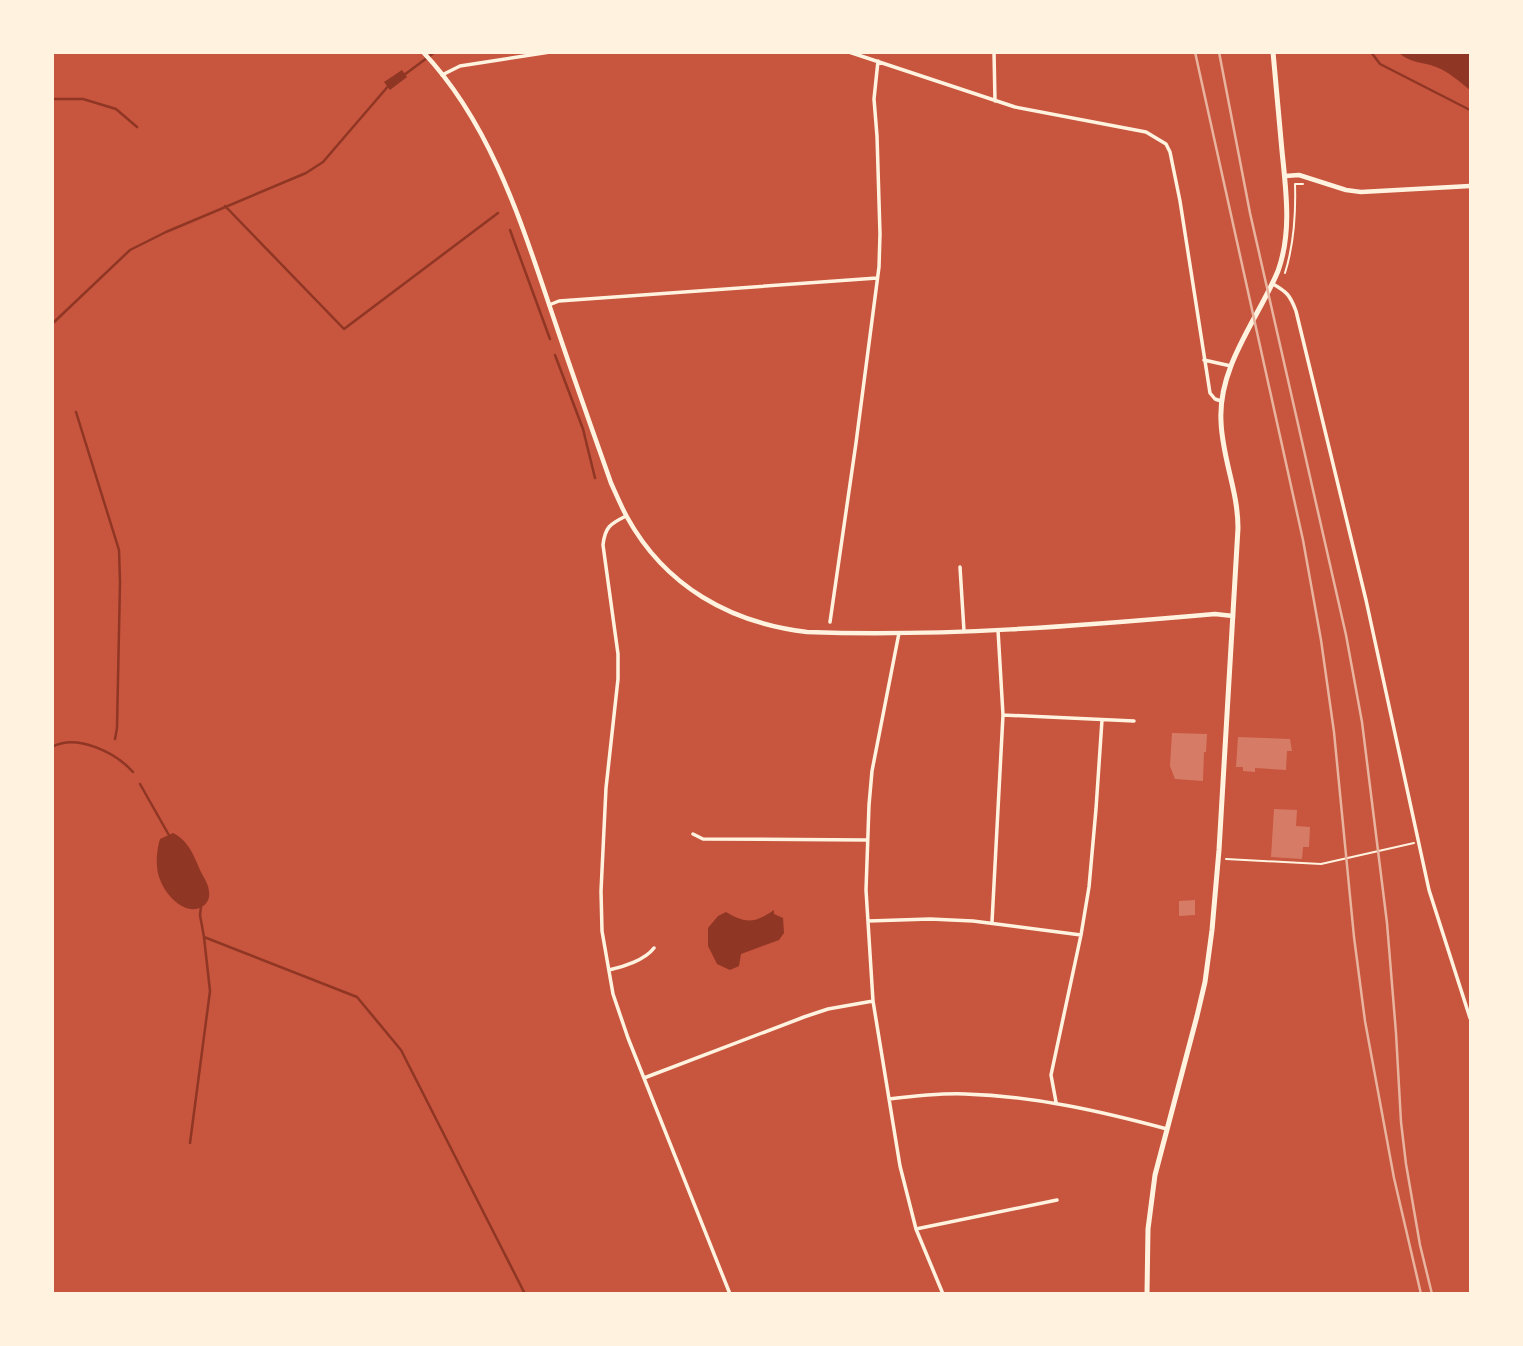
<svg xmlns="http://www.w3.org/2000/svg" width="1523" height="1346" font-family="Figtree,sans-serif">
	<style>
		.water { fill: #8f3625 }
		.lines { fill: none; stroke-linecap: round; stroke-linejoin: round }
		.stream { stroke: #8f3625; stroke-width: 2.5 }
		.building { fill: #d67c66 }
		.path { stroke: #fff3e0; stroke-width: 2 }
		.minor { stroke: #fff3e0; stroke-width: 3.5 }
		.tertiary { stroke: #fff3e0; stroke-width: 4.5 }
		.primary { stroke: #fff3e0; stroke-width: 5 }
		.rail { stroke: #e9b49f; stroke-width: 2.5 }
	</style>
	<rect width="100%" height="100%" fill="#c8553d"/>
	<path class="water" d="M1399,53H1470V90C1460,82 1449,72 1436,67C1423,62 1410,63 1399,53Z
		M402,70L407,77L390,90L384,82Z
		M173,833C189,841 194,856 201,872C204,878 209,885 209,892C210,897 208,903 203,906C187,917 167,897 161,882C155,870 156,852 160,839Z
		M774,910V914L783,918L784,933L779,940L741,954L739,966L730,970L717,964L708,946V928L718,916L726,912C746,924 755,923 774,910Z"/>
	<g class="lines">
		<path class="stream" d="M1371,52L1380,64L1470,110
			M404,75L435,52
			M52,99H83L116,109L137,127
			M225,206L344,329L498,213
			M510,230L550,339
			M52,324L130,250L166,232L306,173L323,162L390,84
			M555,355L583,429L595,478
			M76,412L119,550L120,582L117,728L115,739
			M52,747C77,733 116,753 133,772
			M140,784L170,837
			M204,937L357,997L401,1050L525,1294
			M190,1143L210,991L204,937L200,915L201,907"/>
	</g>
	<path class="building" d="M1172,733L1207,734L1206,752H1204L1203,781L1175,779L1170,766Z
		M1238,737L1290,739L1292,751H1287L1286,770L1255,768V772L1243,771V767H1236Z
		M1274,809L1297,810L1296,826L1310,827L1309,847H1303L1302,859L1271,857Z
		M1195,900V915L1179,916V901Z"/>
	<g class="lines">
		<path class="path" d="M1285,273C1294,244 1296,215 1295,184H1303
			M1226,859L1321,864L1414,843"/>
		<path class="minor" d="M849,52L1015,107L1146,132L1166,144L1170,152L1180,201L1210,393L1215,399L1221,401
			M994,52L995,101
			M442,75L460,66L550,52
			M1273,284C1287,292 1290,295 1296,311L1366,600L1429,890L1470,1018
			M549,305L559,301L877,278
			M1204,360L1231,366
			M626,516C610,524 605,527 603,545L618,654V679L606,788L601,891L602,931L613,994L628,1038L730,1294
			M960,567L964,631
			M830,622L856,443L879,267L880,234L877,136L874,99L878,61
			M899,633L872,771L869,805L866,890L873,1001L900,1166L916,1229L943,1294
			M1003,715L1134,721
			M693,834L703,839L867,840
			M868,921L930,919L973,921L1081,935
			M992,922L1003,715L998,630
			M609,970C623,967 645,960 654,948
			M644,1078L804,1017L828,1009L873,1001
			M889,1099C914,1096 939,1093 965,1094C1034,1096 1100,1111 1167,1129
			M1056,1102L1051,1075L1081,935L1089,887L1096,809L1102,720
			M916,1229L1057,1200"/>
		<path class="tertiary" d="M423,52C493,126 523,228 555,322C573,376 592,429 611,483C616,494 621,506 627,517C665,586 730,623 807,632C943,637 1079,626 1215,614L1233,616
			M1285,176L1299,175L1346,190L1361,192L1470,186"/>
		<path class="primary" d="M1147,1294L1148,1229L1155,1175L1197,1016L1205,982L1212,930L1219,850L1238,528C1238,490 1222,458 1221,421C1218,366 1258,319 1278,271C1292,232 1286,191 1282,151C1279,118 1276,85 1273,52"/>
		<path class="rail" d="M1195,52L1303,540L1321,640L1334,732L1354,937L1365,1021L1394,1178L1421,1294
			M1219,52L1250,213L1346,635L1362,722L1387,923L1396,1033L1401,1122L1406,1164L1420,1245L1432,1294"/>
	</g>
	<rect width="1523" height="1346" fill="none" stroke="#fff3e0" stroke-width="108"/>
</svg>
